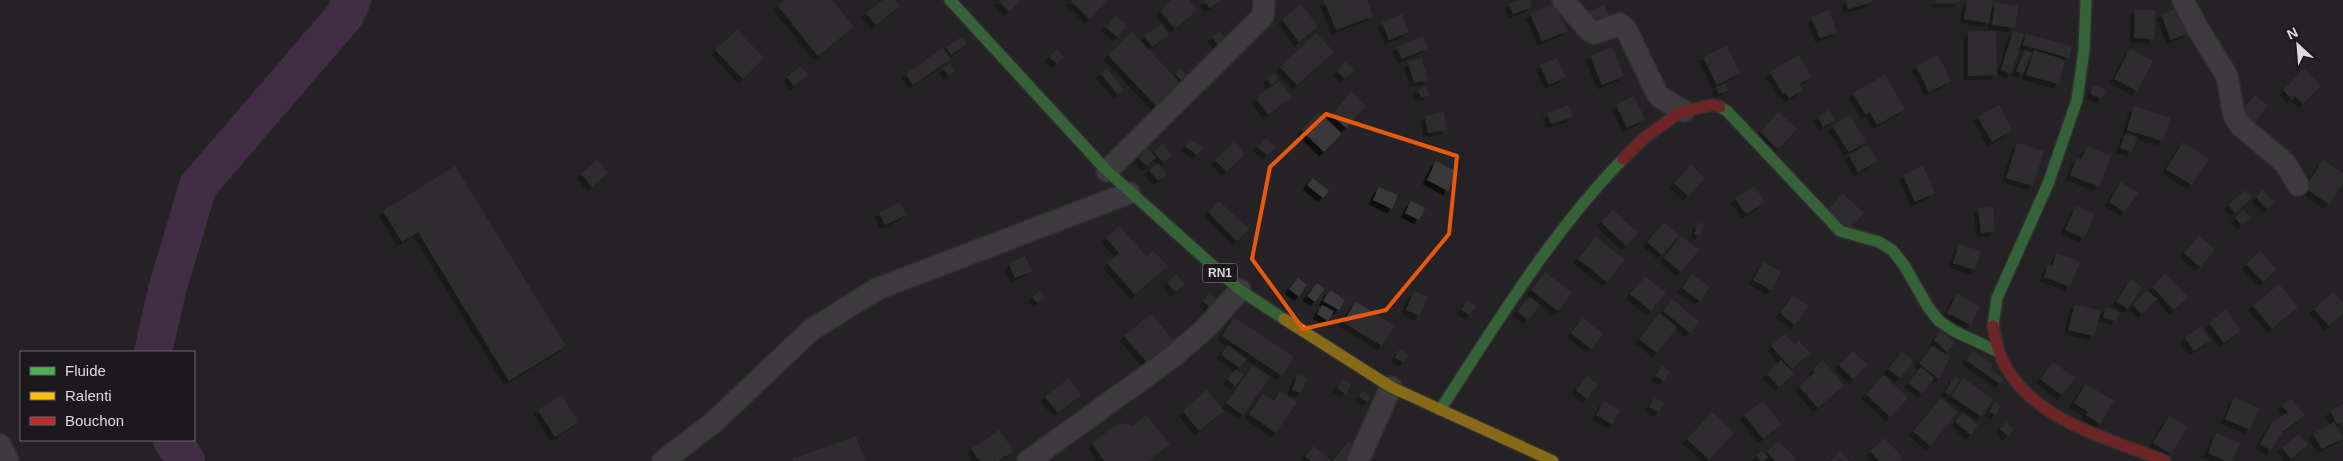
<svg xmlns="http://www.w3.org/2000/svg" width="2343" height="461" font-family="Helvetica,sans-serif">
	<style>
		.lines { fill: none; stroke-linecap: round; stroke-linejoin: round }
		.river { stroke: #653d6a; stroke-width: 38 }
		.building { fill: #3a393a; filter: url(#shadow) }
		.street-casing { stroke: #3f3d3f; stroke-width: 24 }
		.fast-casing { stroke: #3f3d3f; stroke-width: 14 }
		.slow-casing { stroke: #3f3d3f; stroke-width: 14 }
		.jam-casing { stroke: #3f3d3f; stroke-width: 14 }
		.street { stroke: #5b5a5b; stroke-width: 21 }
		.fast { stroke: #4caf50; stroke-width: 11 }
		.slow { stroke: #ffc107; stroke-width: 11 }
		.jam { stroke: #c62828; stroke-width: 11 }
		.marked { fill: none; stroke: #e8590c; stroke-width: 4; stroke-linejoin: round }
		.labels { text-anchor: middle; stroke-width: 4.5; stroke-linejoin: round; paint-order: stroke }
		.shield { fill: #1c181d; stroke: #a3a0a3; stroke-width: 1 }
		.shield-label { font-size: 12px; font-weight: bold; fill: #dddadd }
	</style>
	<defs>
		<filter id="shadow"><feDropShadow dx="-4.5" dy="4.5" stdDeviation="0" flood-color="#0009"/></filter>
	</defs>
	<rect width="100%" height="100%" fill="#252325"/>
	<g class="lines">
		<path class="river" d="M153,352L167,290L198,186L345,15L352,0
			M172,440L186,461"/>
	</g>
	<path class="building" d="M785,0H832L854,27L818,56L778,6Z
		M883,0H895L900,6L876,25L866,13Z
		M998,0H1021L1009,12Z
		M1070,0H1108L1089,19Z
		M1172,0H1189L1197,10L1175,29L1160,11Z
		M1203,0H1221L1210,8Z
		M1324,0H1367L1373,16L1336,30Z
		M1520,0H1530L1532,7L1513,14L1509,4Z
		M1846,0H1872L1873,2L1848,9Z
		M1936,0H1960V2L1937,3Z
		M1967,0H1993L1989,23L1964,19Z
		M1995,2L2018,6L2015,28L1992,25Z
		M1554,3L1567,31L1542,41L1530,14Z
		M1301,4L1318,27L1299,42L1282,19Z
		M1605,5L1611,20L1592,28L1586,12Z
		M2178,8L2188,33L2171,40L2161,14Z
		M1829,10L1837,32L1820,38L1811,17Z
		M2135,10H2155L2154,39L2134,38Z
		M1402,14L1409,32L1389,40L1382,22Z
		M1116,16L1127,26L1117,37L1106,27Z
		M1161,24L1169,35L1152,47L1144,36Z
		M737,30L764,58L743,79L715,50Z
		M1219,31L1226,39L1218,45L1212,37Z
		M1968,31H1996L1997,75L1968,76Z
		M2013,31L2024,34L2011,74L2001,70Z
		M1132,32L1183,86L1159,109L1108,55Z
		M1316,33L1334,52L1297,85L1280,67Z
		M2026,34L2072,46L2069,58L2023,45Z
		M1423,36L1428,48L1402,59L1396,47Z
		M962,37L967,44L951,55L946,47Z
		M1727,46L1740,73L1717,85L1703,57Z
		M1612,47L1624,76L1602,85L1590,56Z
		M943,48L951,59L913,85L906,74Z
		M1057,49L1064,57L1057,64L1049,57Z
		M2130,49L2153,61L2137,91L2114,79Z
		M2025,50L2032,53L2023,74L2016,71Z
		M2034,50L2065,60L2059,84L2026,75Z
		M1799,55L1811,77L1799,84L1803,90L1789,98L1785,92L1783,94L1770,72Z
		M1938,55L1951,81L1929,92L1916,66Z
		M1422,58L1428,80L1414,83L1408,62Z
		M1557,58L1566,77L1549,85L1540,65Z
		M1345,62L1354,70L1345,79L1337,71Z
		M950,64L954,72L948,76L943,68Z
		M801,66L808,75L794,86L787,77Z
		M1107,68L1124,90L1118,95L1100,73Z
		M1180,68L1189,77L1183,82L1175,74Z
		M2304,69L2321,86L2303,104L2295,96L2292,100L2283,90Z
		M1274,74L1278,79L1271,85L1267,79Z
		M1885,75L1905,109L1877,125L1870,112L1866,115L1853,93Z
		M1279,81L1292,97L1268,115L1256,98Z
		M1725,83L1728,90L1719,94L1716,87Z
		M2094,85L2106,90L2102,99L2090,94Z
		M1426,86L1430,95L1421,98L1418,90Z
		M1351,92L1366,106L1346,128L1331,115Z
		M2255,95L2268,106L2254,123L2241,111Z
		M1634,96L1645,119L1627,128L1616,105Z
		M1569,105L1573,117L1551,124L1547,113Z
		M1999,105L2012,130L1992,142L1978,117Z
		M2134,106L2170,118L2163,141L2127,130Z
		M1829,110L1835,120L1823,127L1818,117Z
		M1319,112L1342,134L1324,152L1301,130Z
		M1444,112L1447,130L1428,133L1425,116Z
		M1778,112L1797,129L1778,149L1760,132Z
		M1850,115L1866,142L1849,152L1832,126Z
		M2126,133L2137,137L2132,152L2120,148Z
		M1266,138L1275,147L1267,155L1258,147Z
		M1190,139L1203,148L1197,155L1185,146Z
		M1234,142L1245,154L1227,172L1215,160Z
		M2183,142L2209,159L2192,185L2166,169Z
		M2017,143L2044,151L2033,186L2006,178Z
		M1162,144L1172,155L1164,163L1154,152Z
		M1869,145L1878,161L1858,172L1849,155Z
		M2087,146L2111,156L2099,187L2070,175L2077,158L2081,160Z
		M1147,149L1156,157L1147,166L1138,158Z
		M597,160L608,173L592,187L581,174Z
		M2323,160L2343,173V183L2329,204L2305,188Z
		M1436,161L1457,172L1448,191L1427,180Z
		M1158,163L1167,174L1158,181L1149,170Z
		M1691,165L1705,178L1688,196L1674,183Z
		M455,166L566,346L509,381L418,232L402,242L383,211Z
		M1923,166L1935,193L1915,202L1903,175Z
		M1313,178L1329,191L1323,198L1307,185Z
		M2121,182L2138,193L2125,212L2109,202Z
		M1754,186L1765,202L1746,214L1735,198Z
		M1379,187L1398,195L1392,209L1373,200Z
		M2245,190L2252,198L2235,213L2228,205Z
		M2263,190L2274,202L2267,209L2256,197Z
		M1843,194L1864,213L1848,230L1827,210Z
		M1219,201L1249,229L1237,241L1208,212Z
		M1411,201L1425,208L1419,220L1405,213Z
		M900,202L906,215L885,225L879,213Z
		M2076,206L2095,214L2084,238L2065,230Z
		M1993,207L1995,232L1981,233L1978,208Z
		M1613,210L1638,233L1626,246L1601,222Z
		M2243,210L2250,217L2242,225L2235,218Z
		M1664,222L1679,235L1662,255L1647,242Z
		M1697,223L1703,224L1701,235H1695Z
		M1119,226L1147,257L1153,251L1168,266L1135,295L1107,263L1119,253L1106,238Z
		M1681,236L1699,250L1681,272L1664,258Z
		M2199,236L2215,250L2200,267L2184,253Z
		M1596,237L1625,260L1607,282L1578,259Z
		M1959,244L1981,251L1975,270L1953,263Z
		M2260,251L2277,269L2263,282L2246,264Z
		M2057,253L2080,262L2070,287L2044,277L2049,264L2052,266Z
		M1025,256L1032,271L1015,278L1009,264Z
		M1763,262L1781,272L1771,290L1753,280Z
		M1545,272L1572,293L1558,311L1531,290Z
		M1176,274L1185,284L1176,292L1167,283Z
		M1692,274L1710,287L1700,301L1682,288Z
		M2165,274L2188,297L2174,310L2152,287Z
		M1645,277L1666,293L1651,311L1630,294Z
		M1298,278L1307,285L1299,297L1289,289Z
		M2131,279L2142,287L2128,309L2116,301Z
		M1317,283L1325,289L1315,302L1307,296Z
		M2279,284L2298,307L2272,329L2253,306Z
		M1330,290L1345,300L1339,310L1323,301Z
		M2147,290L2157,299L2142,314L2133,305Z
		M1039,291L1045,297L1038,303L1032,297Z
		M1414,291L1428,297L1420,316L1406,310Z
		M2333,292L2343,303V314L2329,326L2314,309Z
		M1210,294L1217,301L1210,308L1203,301Z
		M1957,294L1980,306L1971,325L1947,313Z
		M1793,295L1808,306L1795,325L1780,313Z
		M1530,297L1540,305L1528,320L1517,311Z
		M1672,299L1699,322L1690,333L1663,311Z
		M1467,300L1476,306L1470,315L1461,310Z
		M1356,302L1394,326L1382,346L1343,322Z
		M2075,304L2101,311L2094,336L2068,330Z
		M1322,305L1334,311L1328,321L1317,314Z
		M2106,307L2119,312L2116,321L2103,317Z
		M2226,310L2241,330L2224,343L2209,323Z
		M1659,313L1677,327L1657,353L1639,339Z
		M1151,314L1175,342L1148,364L1124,336Z
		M1234,317L1294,357L1282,376L1222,336Z
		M1583,318L1603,334L1591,349L1571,333Z
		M2201,326L2211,340L2194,351L2185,338Z
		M1941,331L1955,343L1947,352L1934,340Z
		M1784,334L1795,345L1799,341L1810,353L1792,369L1771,346Z
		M1228,345L1247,359L1239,368L1221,354Z
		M1933,346L1950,357L1939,379L1919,363Z
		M1400,349L1408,354L1404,362L1395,358Z
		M1853,351L1867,365L1853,379L1839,365Z
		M1973,351L1993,365L1990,369L2004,379L2000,384L1966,360Z
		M1902,352L1914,361L1900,378L1888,369Z
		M1781,360L1794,374L1779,387L1767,374Z
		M1823,360L1844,385L1818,408L1799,386L1815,372L1813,369Z
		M2053,362L2075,378L2062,395L2040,379Z
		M1253,365L1270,377L1243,415L1226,403Z
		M1662,366L1670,372L1664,381L1655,376Z
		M1921,367L1934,378L1922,394L1908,383Z
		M1236,369L1244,375L1235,386L1227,379Z
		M1298,374L1307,378L1301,393L1292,390Z
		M1884,375L1908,398L1890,417L1866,394Z
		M1587,376L1598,385L1587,399L1576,390Z
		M1955,376L1960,380L1950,395L1945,392Z
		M1069,378L1081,395L1058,413L1045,397Z
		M1963,378L1993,399L1981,416L1951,396Z
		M1343,379L1351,385L1346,394L1337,388Z
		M2086,384L2114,401L2100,424L2086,415L2088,412L2074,403Z
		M1207,390L1224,411L1199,431L1183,411Z
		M1280,391L1297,402L1276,433L1249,414L1263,394L1274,401Z
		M1362,391L1371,397L1367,402L1359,396Z
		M562,395L578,422L555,437L538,410Z
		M1655,398L1664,403L1659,412L1649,407Z
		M1941,398L1958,412L1930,446L1913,431Z
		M2234,398L2259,408L2250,430L2225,419Z
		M2291,399L2305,416L2283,431L2271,451L2260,444L2273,421L2288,412L2282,406Z
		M1604,401L1620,410L1612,424L1596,415Z
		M1763,401L1781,424L1763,439L1744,415Z
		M1995,402L2001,405L1996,415L1989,412Z
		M2343,404V427L2341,422L2337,424L2330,411Z
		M1712,412L1734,433L1709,460L1687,439Z
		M1963,413L1978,426L1971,435L1955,422Z
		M1146,415L1170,444L1149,461H1104L1092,443L1119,423L1133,426Z
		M2169,416L2187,427L2171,454L2153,443Z
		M2006,422L2014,429L2008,436L2000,429Z
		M2334,422L2343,438L2322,449L2313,434Z
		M999,430L1014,451L998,461H980L971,449Z
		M2216,433L2240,443L2232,461H2226L2208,453Z
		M2299,434L2308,445L2291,459L2282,448Z
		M856,436L865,461H793V459Z
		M1885,438L1903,458L1899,461H1879L1870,451Z
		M1349,441L1362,452L1354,461H1332Z
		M1778,441L1797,459L1795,461H1776L1767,452Z
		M1314,446L1331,461H1311L1305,456Z
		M1762,451L1768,457L1764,461H1761L1756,456Z
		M1840,451L1850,461H1830Z"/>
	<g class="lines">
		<defs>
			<path id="street" d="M1563,0L1590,31L1595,33L1620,24L1626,29L1657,93L1661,98L1684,111
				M2183,0L2198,29L2227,76L2234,116L2241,126L2285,163L2298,185
				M1107,171L1263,16L1264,0
				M0,445L8,461
				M663,461L714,422L811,330L877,289L1129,193
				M1028,461L1170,359L1206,328L1240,290
				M1358,461L1391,387"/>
			<path id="fast" d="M950,0L1107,171L1240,290L1284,319
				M1720,107L1727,111L1840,231L1879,242L1892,250L1904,265L1928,307L1939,321L1954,331L1999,352
				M1993,326L1997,298L2048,184L2077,100L2084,50L2086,0
				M1440,410C1496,324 1551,233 1623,159"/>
			<path id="slow" d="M1284,319L1391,387L1553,461"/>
			<path id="jam" d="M1623,159L1643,139L1680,112L1713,105L1720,107
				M1993,326C1995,334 1996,344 1999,352C2024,419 2106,437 2165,461"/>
		</defs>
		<use href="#street" class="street-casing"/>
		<use href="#fast" class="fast-casing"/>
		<use href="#slow" class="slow-casing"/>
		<use href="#jam" class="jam-casing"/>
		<use href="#street" class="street"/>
		<use href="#fast" class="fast"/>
		<use href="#slow" class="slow"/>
		<use href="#jam" class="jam"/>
	</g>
	<path d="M0 0H2343V461H0ZM1326,114L1457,156L1449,234L1386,310L1303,329L1252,259L1270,167Z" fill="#252325" fill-opacity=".55" fill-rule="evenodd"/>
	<path class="marked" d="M1326,114L1457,156L1449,234L1386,310L1303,329L1252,259L1270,167Z"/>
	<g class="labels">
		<rect class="shield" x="1202.5" y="263.5" width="35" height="19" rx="4"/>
		<g class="shield-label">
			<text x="1220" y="277">RN1</text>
		</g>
	</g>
	<rect x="20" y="351" width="175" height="90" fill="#1c181d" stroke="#69666a"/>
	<rect x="30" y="367" width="25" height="8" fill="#4caf50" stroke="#69666a"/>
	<text x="65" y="376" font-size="15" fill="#dddadd">Fluide</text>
	<rect x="30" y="392" width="25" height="8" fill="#ffc107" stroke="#69666a"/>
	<text x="65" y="401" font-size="15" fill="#dddadd">Ralenti</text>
	<rect x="30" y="417" width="25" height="8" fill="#c62828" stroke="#69666a"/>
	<text x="65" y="426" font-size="15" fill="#dddadd">Bouchon</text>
	<g transform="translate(2298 45) rotate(334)" stroke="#1c181d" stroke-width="4" paint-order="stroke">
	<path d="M0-4L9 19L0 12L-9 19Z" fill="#dddadd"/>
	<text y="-8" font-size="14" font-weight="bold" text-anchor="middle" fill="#dddadd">N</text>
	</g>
</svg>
